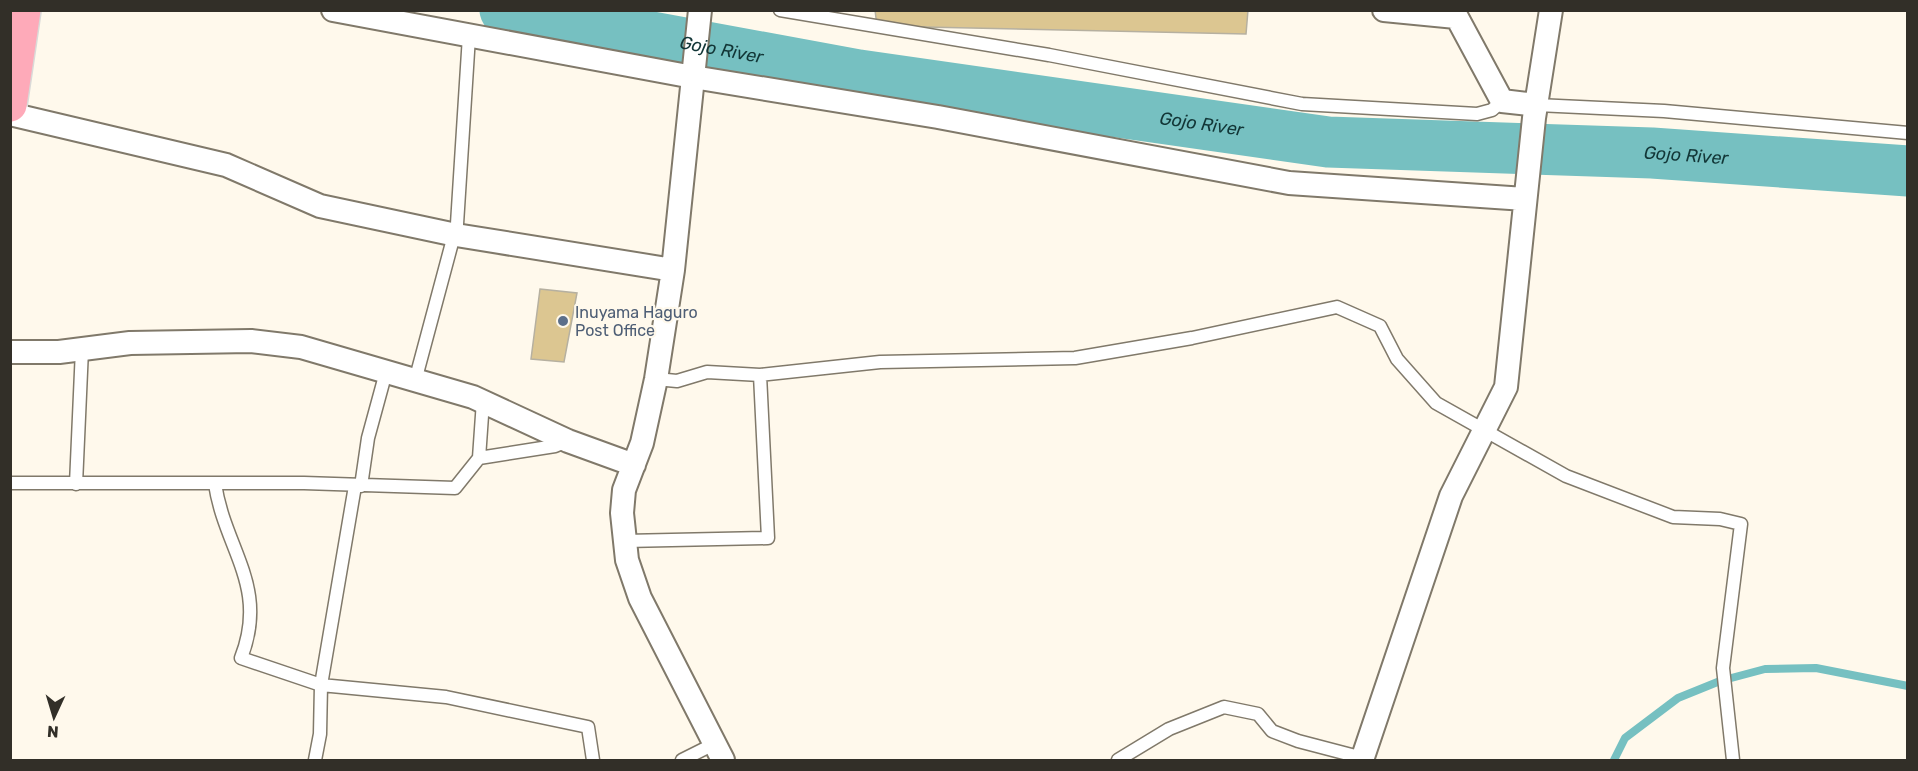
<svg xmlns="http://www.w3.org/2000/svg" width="1918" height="771" font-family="Rubik,sans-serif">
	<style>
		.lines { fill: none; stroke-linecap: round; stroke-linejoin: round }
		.stream { stroke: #76c0c1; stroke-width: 8 }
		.river { stroke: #76c0c1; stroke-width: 51 }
		.building { fill: #dcc691; stroke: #b6b0a0; stroke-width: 1.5 }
		.lane-casing { stroke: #80796a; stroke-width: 15 }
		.street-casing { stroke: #80796a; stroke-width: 26 }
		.primary-casing { stroke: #dadad8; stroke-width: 36 }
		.lane { stroke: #fff; stroke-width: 12 }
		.street { stroke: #fff; stroke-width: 22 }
		.primary { stroke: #feaab9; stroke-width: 33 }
		.service-dot { fill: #5c6f8a; stroke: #fff9ec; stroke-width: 2 }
		.labels { text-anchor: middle; stroke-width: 4.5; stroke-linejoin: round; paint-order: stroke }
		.service-label { font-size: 16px; fill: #4e5e75; stroke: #fff9ec; text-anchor: start }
		.water-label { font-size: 18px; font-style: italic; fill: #123637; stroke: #fff9ec }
	</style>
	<rect width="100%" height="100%" fill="#fff9ec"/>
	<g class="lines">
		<path class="stream" d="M1614,760L1625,738L1678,698L1720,681L1765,669L1816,668L1908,686"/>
		<path class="river" id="s1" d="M505,10L859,75L1328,142L1652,153L1908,171"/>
	</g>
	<path class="building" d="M875,10H1248L1246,34L877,26Z
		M540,289L577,293L564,362L531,359Z"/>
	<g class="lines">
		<defs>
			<path id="lane" d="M780,10L1049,55L1302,104L1477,114L1492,110L1502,101
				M1537,105L1664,111L1908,133
				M656,379L677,381L707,372L760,375L880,362L1075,358L1192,338L1337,307L1380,326L1397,359L1436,403L1566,476L1673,517L1720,519L1741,524L1723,668L1733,760
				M415,381L457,224L469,36
				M479,458L483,401
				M10,483H304L455,488L479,458L555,446L567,441
				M76,484L82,349
				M215,484C225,550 269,586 241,658L321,685L446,697L588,727L593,760
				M361,486L368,438L386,372
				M625,541L768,538L760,375
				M315,760L320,734L321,685L355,486
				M682,760L714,744
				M1118,760L1169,729L1224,707L1258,714L1272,731L1298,741L1363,758"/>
			<path id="street" d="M333,10L693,77L938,117L1289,183L1525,199
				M700,10L673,270L656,379L642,443L624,490L622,513L627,560L640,598L723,760
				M1384,10L1456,17
				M1453,10L1502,101L1537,105
				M10,114L226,165L320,206L456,235L673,270
				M10,352H59L130,343L251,341L301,347L473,397L568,441L634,465
				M1362,760L1451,496L1506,387L1534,118L1551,10"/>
			<path id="primary" d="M10,105L24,10"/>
		</defs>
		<use href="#lane" class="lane-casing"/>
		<use href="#street" class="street-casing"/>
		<use href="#primary" class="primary-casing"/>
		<use href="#lane" class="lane"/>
		<use href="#street" class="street"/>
		<use href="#primary" class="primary"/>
	</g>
	<circle class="service-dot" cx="563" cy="321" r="6"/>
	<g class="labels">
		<g class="service-label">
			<text x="575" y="318">Inuyama Haguro<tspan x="575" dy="18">Post Office</tspan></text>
		</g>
		<g class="water-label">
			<text dy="6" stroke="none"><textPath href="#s1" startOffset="220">Gojo River</textPath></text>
			<text dy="6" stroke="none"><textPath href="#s1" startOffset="706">Gojo River</textPath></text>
			<text dy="6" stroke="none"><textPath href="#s1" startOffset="1192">Gojo River</textPath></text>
		</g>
	</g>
	<rect width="1918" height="771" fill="none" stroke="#322f28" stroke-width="24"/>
	<g transform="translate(54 717) rotate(184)" stroke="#fff9ec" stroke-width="4.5" paint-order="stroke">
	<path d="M0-4.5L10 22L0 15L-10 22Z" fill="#322f28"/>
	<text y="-9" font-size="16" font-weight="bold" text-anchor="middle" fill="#322f28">N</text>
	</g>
</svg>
